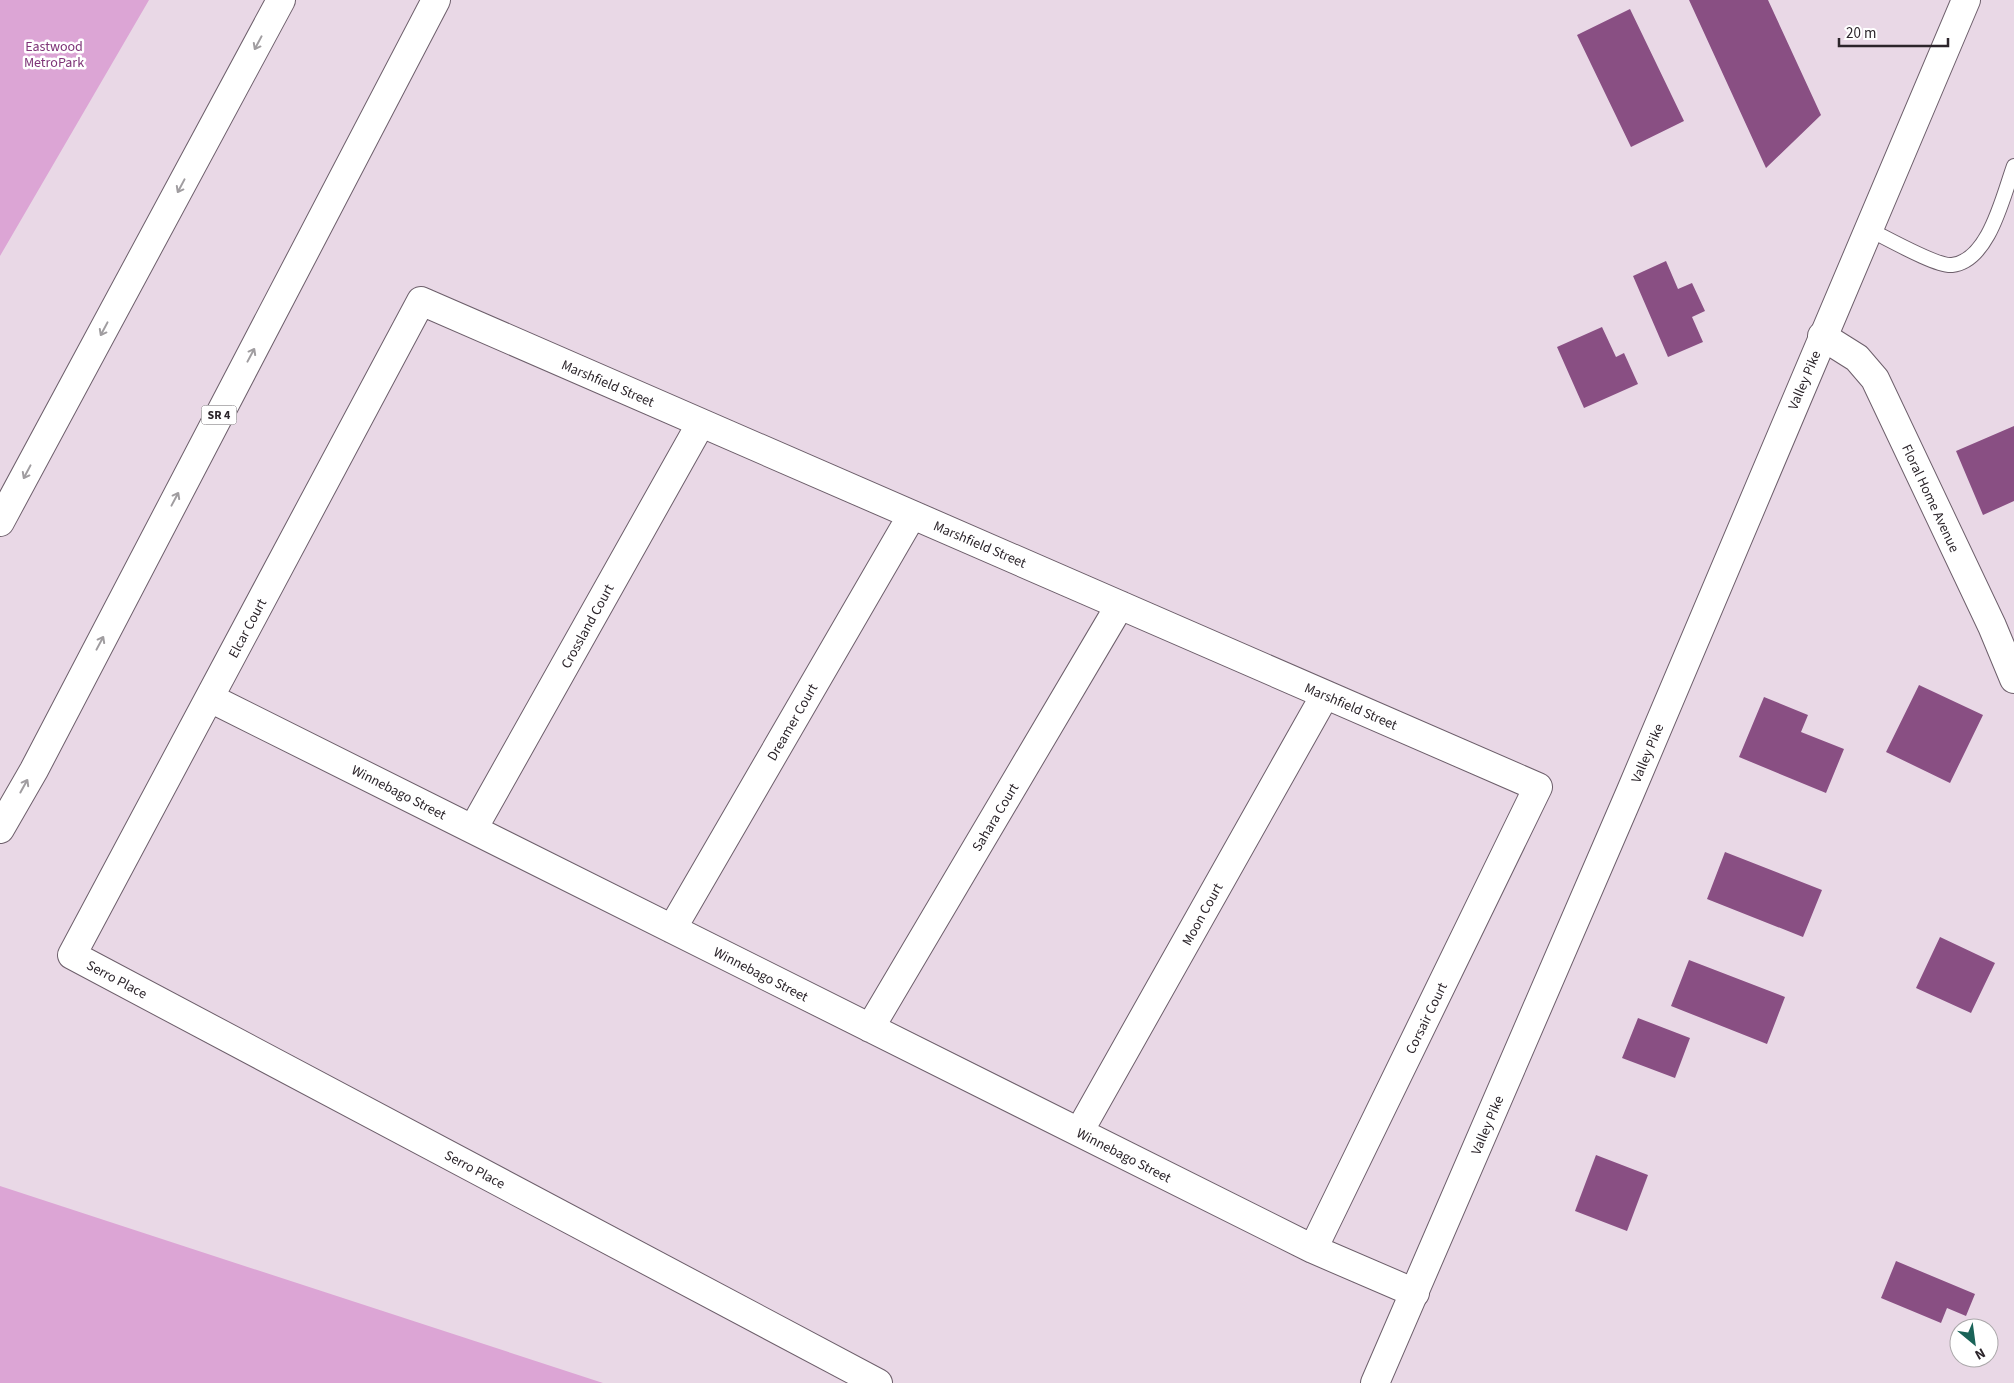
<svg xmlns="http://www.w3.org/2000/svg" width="2014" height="1383" font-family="'Source Sans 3',sans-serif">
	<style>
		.green { fill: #dca5d5 }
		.building { fill: #894f83 }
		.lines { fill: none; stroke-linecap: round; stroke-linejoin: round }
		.service-casing { stroke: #6d5f6b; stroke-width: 16 }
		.minor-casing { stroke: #6d5f6b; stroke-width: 30 }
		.tertiary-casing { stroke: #6d5f6b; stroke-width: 30 }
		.motorway-casing { stroke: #6d5f6b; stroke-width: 30 }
		.service { stroke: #fff; stroke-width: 14 }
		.minor { stroke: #fff; stroke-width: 28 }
		.tertiary { stroke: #fff; stroke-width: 28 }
		.motorway { stroke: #fff; stroke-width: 28 }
		.oneway { stroke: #a09da0 }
		.labels { text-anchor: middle; stroke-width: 5; stroke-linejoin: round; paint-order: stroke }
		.shield { fill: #fff; stroke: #6b666b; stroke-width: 1 }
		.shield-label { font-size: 12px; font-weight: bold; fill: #2c252b }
		.park-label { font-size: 14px; fill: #7e3477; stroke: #fff }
		.street-label { font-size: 14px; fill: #2c252b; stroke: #fff }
	</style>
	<rect width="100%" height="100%" fill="#e9d8e6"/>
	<path class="green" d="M0,0H149L0,256Z
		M0,1186L603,1383H0Z"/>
	<path class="building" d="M1689,0H1768L1821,115L1766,168Z
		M1630,9L1684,121L1631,147L1577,35Z
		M1666,261L1678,289L1692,283L1705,311L1692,317L1703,342L1668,357L1633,276Z
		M1602,327L1616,357L1624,353L1638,384L1584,408L1557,347Z
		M2014,426V501L1983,515L1956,451Z
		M1919,685L1983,715L1950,783L1886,752Z
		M1764,697L1808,715L1801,732L1844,749L1826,793L1739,757Z
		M1725,852L1822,890L1803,937L1707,899Z
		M1940,937L1995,963L1971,1013L1916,988Z
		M1689,960L1785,997L1767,1044L1671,1006Z
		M1638,1018L1690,1038L1675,1078L1622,1058Z
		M1596,1155L1648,1175L1627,1231L1575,1211Z
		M1896,1261L1975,1294L1966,1316L1947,1308L1941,1323L1881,1298Z"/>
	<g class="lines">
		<defs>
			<path id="service" d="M1868,229C1885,237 1937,267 1952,265C1989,261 2003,196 2014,166"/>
			<path id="minor" d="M1822,336L1857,358L1875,379L1992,626L2014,679
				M210,698L1313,1249L1415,1293
				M473,829L701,423
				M672,929L912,515
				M870,1028L1120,605
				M1079,1132L1325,695
				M878,1383L72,955L421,301L1538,787L1313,1249"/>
			<path id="tertiary" d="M1375,1383L1630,793L1966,0"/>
			<path id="motorway" d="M0,522L281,0
				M0,829L34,770L436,0"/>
		</defs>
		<use href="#service" class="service-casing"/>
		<use href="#minor" class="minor-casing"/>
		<use href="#tertiary" class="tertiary-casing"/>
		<use href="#motorway" class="motorway-casing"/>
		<use href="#service" class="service"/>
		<use href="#minor" class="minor"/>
		<use href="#tertiary" class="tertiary"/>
		<use href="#motorway" class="motorway"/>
	</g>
	<defs><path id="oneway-shaft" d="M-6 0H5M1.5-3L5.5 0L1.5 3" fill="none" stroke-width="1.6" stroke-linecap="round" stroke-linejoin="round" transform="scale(1.25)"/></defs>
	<g class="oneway">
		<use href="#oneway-shaft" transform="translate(258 43) rotate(118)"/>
		<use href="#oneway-shaft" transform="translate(181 186) rotate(118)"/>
		<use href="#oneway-shaft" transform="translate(104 329) rotate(118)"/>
		<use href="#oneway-shaft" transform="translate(251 355) rotate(-62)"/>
		<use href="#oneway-shaft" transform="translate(27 472) rotate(118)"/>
		<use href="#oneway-shaft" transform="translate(175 499) rotate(-62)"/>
		<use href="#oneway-shaft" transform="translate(100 643) rotate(-62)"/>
		<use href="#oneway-shaft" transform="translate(24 786) rotate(-61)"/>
	</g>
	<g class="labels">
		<rect class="shield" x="201.5" y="405.5" width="35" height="19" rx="4"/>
		<g class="shield-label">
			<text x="219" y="419">SR 4</text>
		</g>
		<g class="park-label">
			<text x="54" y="51">Eastwood<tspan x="54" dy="16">MetroPark</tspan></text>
		</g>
		<g class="street-label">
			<text transform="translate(1804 380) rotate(-67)" y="5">Valley Pike</text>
			<text transform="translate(608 383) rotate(23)" y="5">Marshfield Street</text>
			<text transform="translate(1931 498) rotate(65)" y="5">Floral Home Avenue</text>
			<text transform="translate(980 544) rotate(23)" y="5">Marshfield Street</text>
			<text transform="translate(587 626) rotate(-61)" y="5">Crossland Court</text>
			<text transform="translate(247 628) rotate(-62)" y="5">Elcar Court</text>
			<text transform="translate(1351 706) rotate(23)" y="5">Marshfield Street</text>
			<text transform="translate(792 722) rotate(-60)" y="5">Dreamer Court</text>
			<text transform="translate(1647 753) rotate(-67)" y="5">Valley Pike</text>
			<text transform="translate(399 792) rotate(27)" y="5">Winnebago Street</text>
			<text transform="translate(995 817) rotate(-59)" y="5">Sahara Court</text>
			<text transform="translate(1202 914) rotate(-61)" y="5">Moon Court</text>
			<text transform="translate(761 974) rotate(27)" y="5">Winnebago Street</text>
			<text transform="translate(117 979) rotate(28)" y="5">Serro Place</text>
			<text transform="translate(1426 1018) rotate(-64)" y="5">Corsair Court</text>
			<text transform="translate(1487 1125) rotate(-67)" y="5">Valley Pike</text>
			<text transform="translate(1124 1155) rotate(27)" y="5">Winnebago Street</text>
			<text transform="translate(475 1169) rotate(28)" y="5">Serro Place</text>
		</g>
	</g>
	<g transform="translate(1974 1343) rotate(151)"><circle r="24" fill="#ffffff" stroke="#aba8aa"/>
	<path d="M0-4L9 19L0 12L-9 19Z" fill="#1a6358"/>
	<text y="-8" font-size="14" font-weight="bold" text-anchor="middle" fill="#2c252b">N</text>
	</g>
	<path d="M1839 38v8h109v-8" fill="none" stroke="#2c252b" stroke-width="2.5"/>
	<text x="1846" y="38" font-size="15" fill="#2c252b" stroke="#ffffff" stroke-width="4" paint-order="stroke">20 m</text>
</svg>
